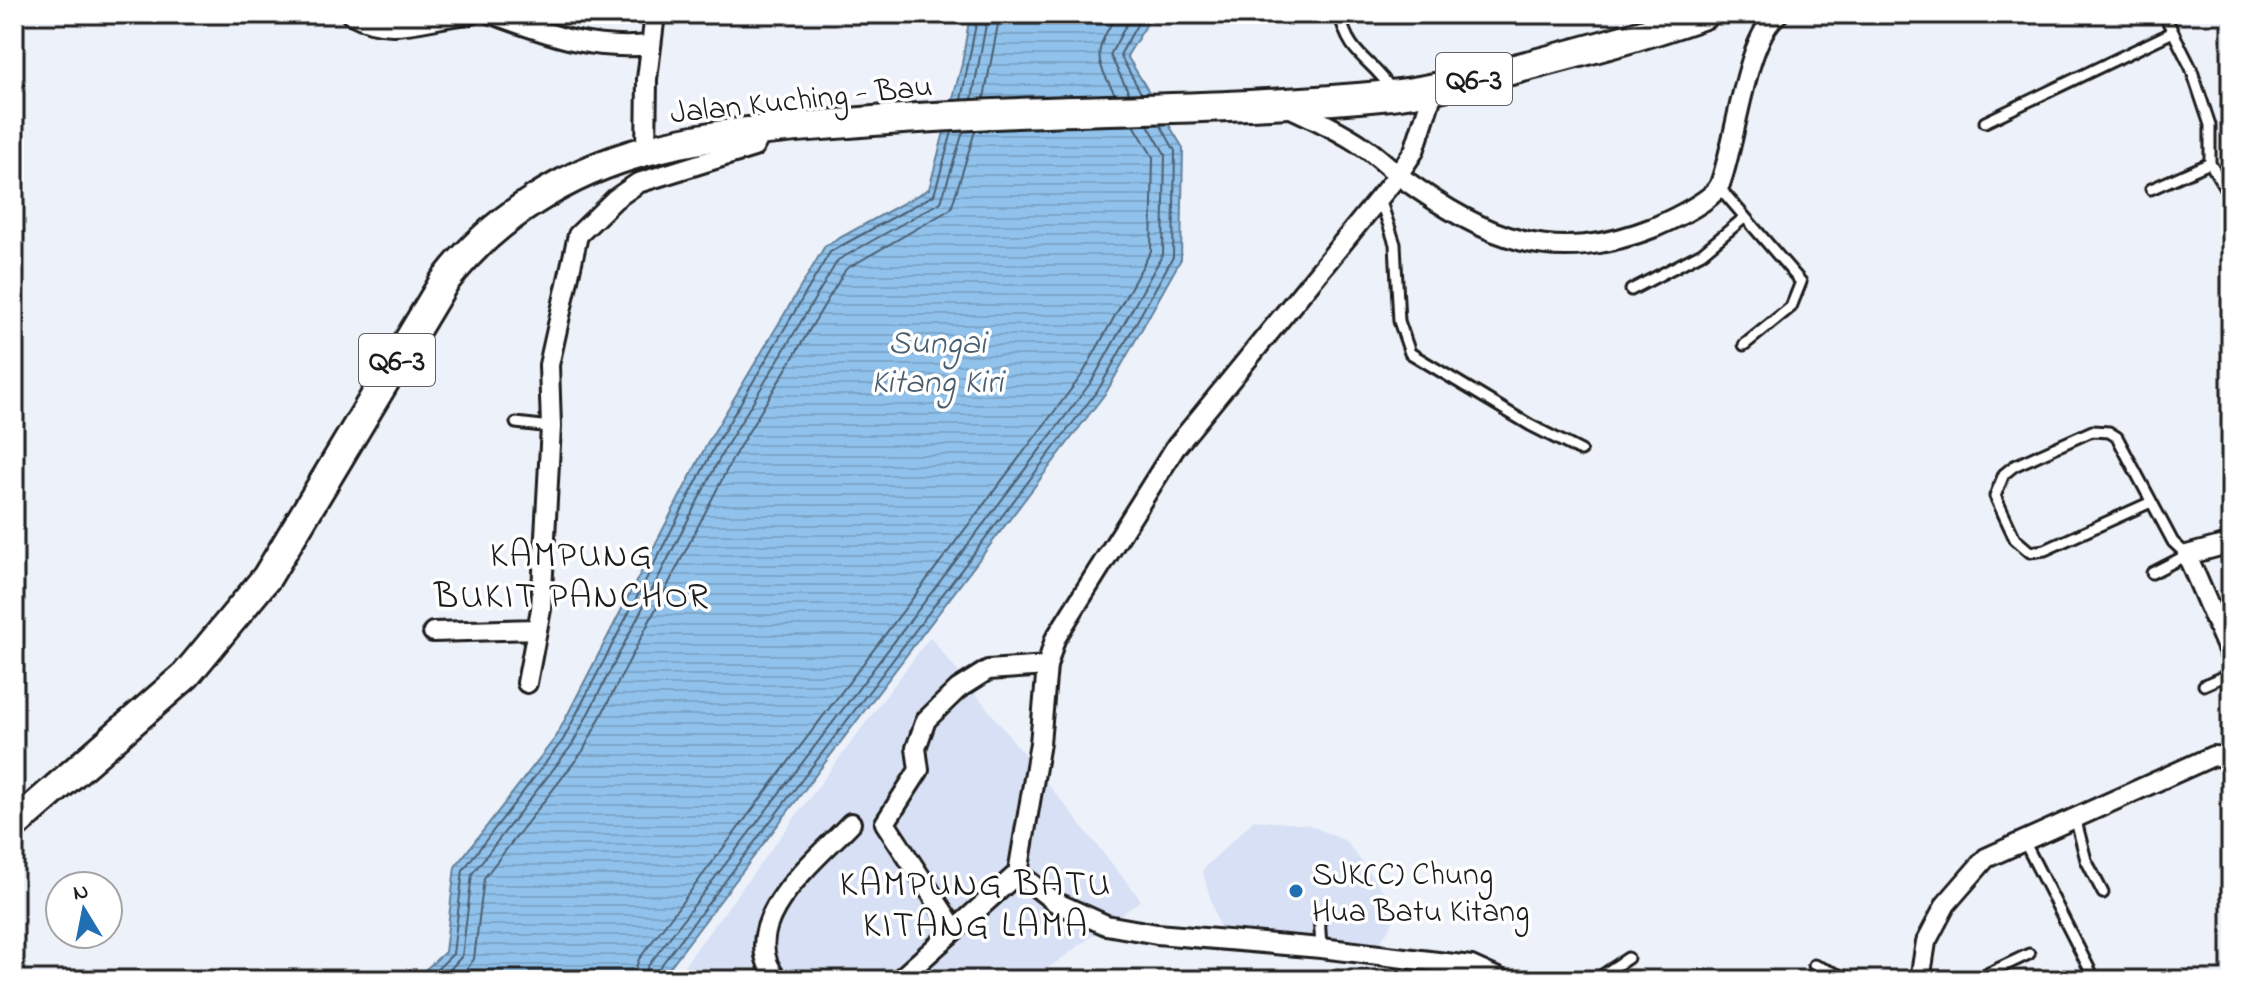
<svg xmlns="http://www.w3.org/2000/svg" width="2245" height="994" font-family="'Indie Flower',sans-serif">
	<style>
		.built { fill: #d7e0f4 }
		.water { fill: url(#water-rules); stroke: #628099; stroke-width: 2 }
		.lines { fill: none; stroke-linecap: round; stroke-linejoin: round }
		.shore { stroke: #4b5e6f; stroke-width: 2 }
		.service-casing { stroke: #1c1c1c; stroke-width: 15 }
		.minor-casing { stroke: #1c1c1c; stroke-width: 24 }
		.primary-casing { stroke: #1c1c1c; stroke-width: 34 }
		.service { stroke: #fff; stroke-width: 9 }
		.minor { stroke: #fff; stroke-width: 18 }
		.primary { stroke: #fff; stroke-width: 28 }
		.poi-dot { fill: #1f6fb2; stroke: #fff; stroke-width: 3 }
		.labels { text-anchor: middle; stroke-width: 7; stroke-linejoin: round; paint-order: stroke }
		.shield { fill: #fff; stroke: #606060; stroke-width: 2 }
		.shield-label { font-size: 30px; font-weight: bold; fill: #1c1c1c }
		.street-label { font-size: 32px; fill: #1c1c1c; stroke: #fff }
		.poi-label { font-size: 32px; fill: #1c1c1c; stroke: #fff; text-anchor: start }
		.water-label { font-size: 34px; font-style: italic; fill: #4b5e6f; stroke: #fff }
		.quarter-label { font-size: 36px; letter-spacing: 2px; fill: #1c1c1c; stroke: #fff }
	</style>
	<defs>
		<pattern id="water-rules" width="6" height="5" patternUnits="userSpaceOnUse" patternTransform="scale(2)"><rect width="6" height="5" fill="#91c2ec"/><path d="M0 2.5h6" fill="none" stroke="#7ca6ca"/></pattern>
	</defs>
	<rect width="100%" height="100%" fill="#edf1fa"/>
	<filter id="ink" filterUnits="userSpaceOnUse"><feTurbulence type="fractalNoise" baseFrequency=".0125" numOctaves="2"/><feDisplacementMap in="SourceGraphic" scale="16" xChannelSelector="R" yChannelSelector="G"/><feConvolveMatrix kernelMatrix="1 2 1 2 8 2 1 2 1" color-interpolation-filters="sRGB"/></filter>
	<g filter="url(#ink)">
		<path class="built" d="M930,637L1141,900L1032,980H698L683,967Z
			M1254,820L1309,825L1346,841L1399,912L1378,946L1220,930L1202,870Z"/>
		<path class="water" d="M970,14H1153L1127,56L1183,148L1181,259L1107,391L660,980H414L445,952L455,867L556,737L708,442L825,246L929,189L962,64Z"/>
		<g class="lines">
			<path class="shore" d="M1129,93L1110,55L1132,14
				M1141,93L1120,55L1143,14
				M1115,94C1093,56 1095,51 1117,14
				M984,98L1000,14
				M972,99L988,14
				M961,100L978,14
				M426,980L453,954L463,870L563,740L715,446L830,252L934,195L952,132
				M441,980L462,956L472,874L572,745L724,450L838,260L941,202L963,132
				M459,980L474,959L484,878L583,751L734,456L846,269L951,209L975,131
				M632,980L639,959L1082,375L1151,251L1153,157L1134,125
				M644,980L648,966L1092,381L1163,254L1165,154L1148,125
				M655,980L656,972L1100,387L1173,257L1175,151L1160,124"/>
			<defs>
				<path id="service" d="M1340,14C1348,57 1373,59 1393,92
					M2164,14L2191,68L2210,125V163L2231,198
					M1985,122L2171,33
					M1719,187L1801,282L1791,307L1744,345
					M2151,189L2210,163
					M1380,199L1395,244L1399,321L1410,353L1530,425L1581,451
					M1631,290L1702,253L1744,218
					M516,423L551,427
					M2149,503L2045,550L2030,552L2015,539L1995,496L2004,474L2014,466L2092,431L2109,432L2117,437L2173,542L2187,555L2152,573
					M2204,685L2231,673
					M2076,821L2086,860L2103,893
					M2024,841L2095,980
					M1319,914L1321,948
					M1814,965L1852,980
					M1595,980L1628,958
					M1974,980L2029,954"/>
				<path id="minor" d="M351,14C394,37 425,17 471,14
					M492,14C548,34 589,51 650,45
					M1289,107C1315,119 1341,131 1364,147C1378,156 1389,168 1402,178C1487,239 1552,268 1655,227C1671,220 1714,200 1720,184C1736,143 1745,39 1778,14
					M646,151L647,79L655,14
					M2231,543L2187,555L2231,657
					M433,632L537,629
					M527,683L541,609L551,427L549,365L578,235L615,199L638,183L754,147L763,130
					M1018,873L1055,902L1106,925L1157,934L1321,948L1471,966L1502,980
					M955,930L885,823L919,770L916,748L926,720L958,689L988,670L1047,666
					M778,980C731,926 816,860 851,823
					M899,980L1018,873L1040,743L1047,666L1055,639L1175,448L1398,175L1414,151L1434,89
					M1920,980L1926,942L1946,904L1986,858L2213,756L2231,757"/>
				<path id="primary" d="M14,825L186,675L267,577L444,282C493,218 567,172 646,151C711,133 781,128 849,123C1029,107 1210,113 1391,95C1430,91 1469,80 1507,71C1574,54 1639,37 1704,14"/>
			</defs>
			<use href="#service" class="service-casing"/>
			<use href="#minor" class="minor-casing"/>
			<use href="#primary" class="primary-casing"/>
			<use href="#service" class="service"/>
			<use href="#minor" class="minor"/>
			<use href="#primary" class="primary"/>
		</g>
	</g>
	<circle class="poi-dot" cx="1296" cy="891" r="8"/>
	<g class="labels">
		<g class="shield">
			<rect x="1436" y="53" width="76" height="52" rx="6"/>
			<rect x="359" y="334" width="76" height="52" rx="6"/>
		</g>
		<g class="shield-label">
			<text x="1474" y="89">Q6-3</text>
			<text x="397" y="370">Q6-3</text>
		</g>
		<g class="street-label">
			<text transform="translate(801 98) rotate(-6)" y="11">Jalan Kuching - Bau</text>
		</g>
		<g class="poi-label">
			<text x="1312" y="884">SJK(C) Chung<tspan x="1312" dy="37">Hua Batu Kitang</tspan></text>
		</g>
		<g class="water-label">
			<text x="937" y="353">Sungai<tspan x="937" dy="39">Kitang Kiri</tspan></text>
		</g>
		<g class="quarter-label">
			<text x="572" y="566">KAMPUNG<tspan x="572" dy="41">BUKIT PANCHOR</tspan></text>
			<text x="976" y="895">KAMPUNG BATU<tspan x="976" dy="41">KITANG LAMA</tspan></text>
		</g>
	</g>
	<rect width="2245" height="994" fill="none" stroke="#fff" stroke-width="48"/>
	<rect x="24" y="24" width="2197" height="946" fill="none" stroke="#1c1c1c" stroke-width="3" filter="url(#ink)"/>
	<g transform="translate(84 910) rotate(350)"><circle r="38" fill="#ffffff" stroke="#a4a4a4" stroke-width="2"/>
	<path d="M0-6L14 30L0 20L-14 30Z" fill="#1f6fb2"/>
	<text y="-12" font-size="22" font-weight="bold" text-anchor="middle" fill="#1c1c1c">N</text>
	</g>
</svg>
